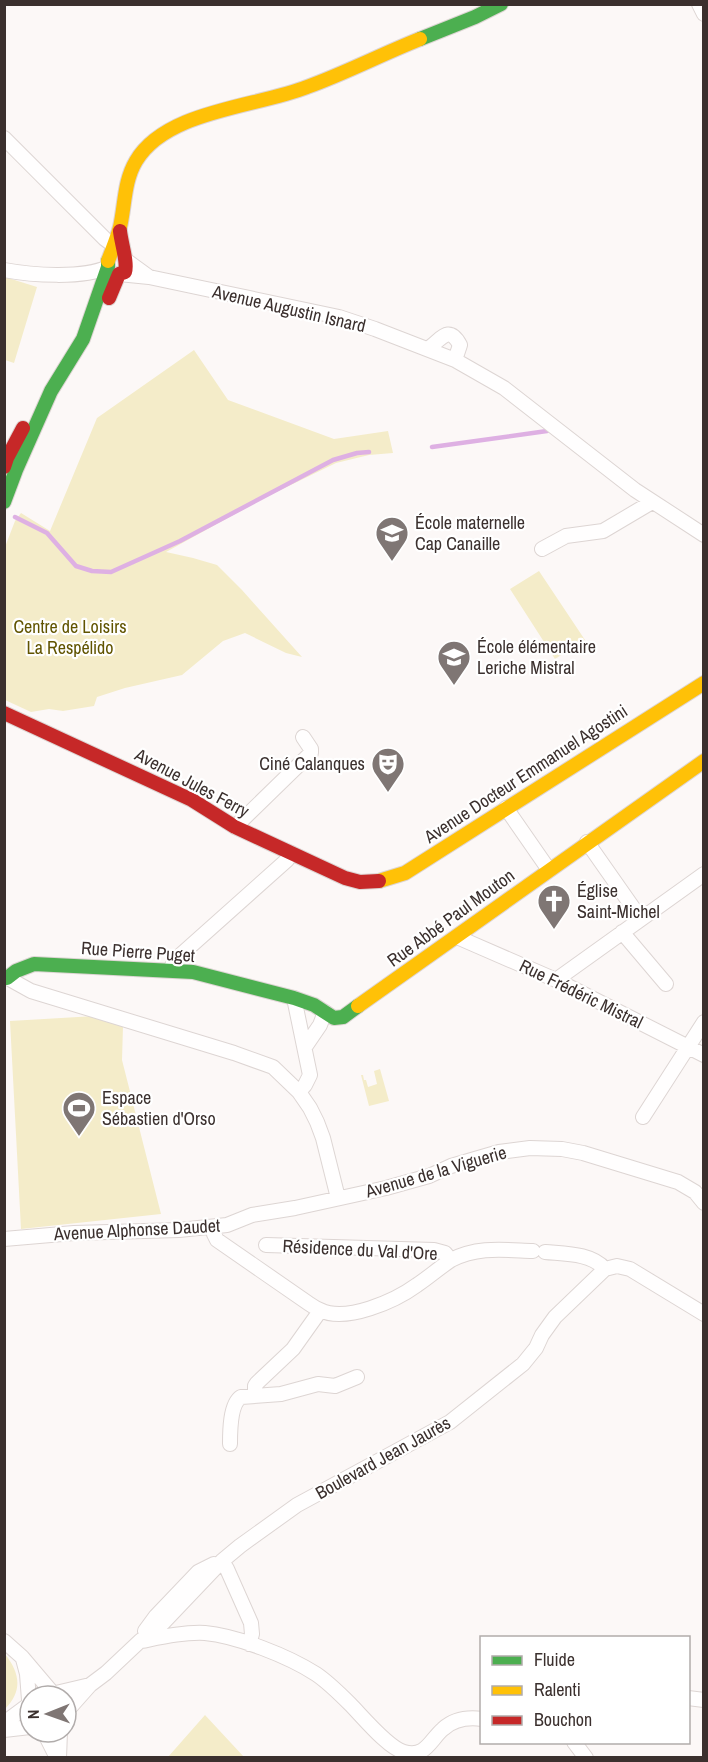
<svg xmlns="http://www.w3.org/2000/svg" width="708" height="1762" font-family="'Archivo Narrow',sans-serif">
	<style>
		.green { fill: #f4ecc9 }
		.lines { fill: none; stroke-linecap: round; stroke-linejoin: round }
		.stream { stroke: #deb0e3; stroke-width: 4.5 }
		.street-casing { stroke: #ddd5d3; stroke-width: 16 }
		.fast-casing { stroke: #ddd5d3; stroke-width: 16 }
		.slow-casing { stroke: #ddd5d3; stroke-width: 16 }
		.jam-casing { stroke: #ddd5d3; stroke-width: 16 }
		.street { stroke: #fffefe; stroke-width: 14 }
		.fast { stroke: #4caf50; stroke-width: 14 }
		.slow { stroke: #ffc107; stroke-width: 14 }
		.jam { stroke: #c62828; stroke-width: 14 }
		.labels { text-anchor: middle; stroke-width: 4.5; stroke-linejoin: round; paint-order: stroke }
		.street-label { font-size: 18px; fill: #3b302e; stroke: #fff }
		.poi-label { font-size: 18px; fill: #3b302e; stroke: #fff; text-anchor: start }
		.park-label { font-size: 18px; fill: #615400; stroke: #fff }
	</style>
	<rect width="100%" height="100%" fill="#fcf8f7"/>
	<path class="green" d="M5,277L37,287L14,363L5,360Z
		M194,350L228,400L334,439L388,431L393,453L369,455L336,463L264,498L166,552L193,558L217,565L242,590L302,657L286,653L245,633L223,641L182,675L125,688L97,697L94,706L63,711L49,709L31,712L5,700V547L15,521L21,513L50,531L97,418Z
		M539,571L585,640L555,659L510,589Z
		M95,1016L123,1026L122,1060L161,1214L21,1229L10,1021Z
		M380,1069L389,1101L369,1106L361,1075H363L364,1080H366L368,1087L377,1084L374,1071Z
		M5,1654C20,1673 23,1691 5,1709Z
		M205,1715L244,1757H168Z"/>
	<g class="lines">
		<path class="stream" d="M432,447L547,431
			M15,517L47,533L76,566L92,571L111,572L180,541L333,460L357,453L369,452"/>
		<defs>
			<path id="street" d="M699,4L704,14
				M4,138L105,239L109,242L122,246
				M4,270C31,275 83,279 108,267
				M119,274L149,277L127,261
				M149,277L339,317L375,329L455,360L504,388L635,490L704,535
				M427,349C439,343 448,322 460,345L455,360
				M542,549L566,536L603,531L652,502
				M506,808L549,870
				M235,827L311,753V749L303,737
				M587,842L641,919
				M622,932L666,984
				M457,937L556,980L704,1055
				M170,970L175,960L287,860L291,853
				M4,976L31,991L234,1053L273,1067L299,1092L310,1108L317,1122L323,1138L338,1198
				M556,980L704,874
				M294,998L310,1075L305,1085L299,1092
				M305,1047L320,1025L325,1012
				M643,1117L704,1022
				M213,1227L214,1234L217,1240L308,1303C311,1305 315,1308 320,1310C346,1323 395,1301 417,1285C429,1277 439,1268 451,1260
				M4,1239L74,1233L179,1230L227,1225L252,1215L295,1208L386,1188L429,1176L451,1166L499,1152L530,1148L562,1149L583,1153L678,1182L695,1192L704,1203
				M266,1245L434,1250L445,1253L451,1260C478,1246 504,1250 533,1251
				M545,1252C565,1254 591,1253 605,1269
				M255,1395V1386L257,1383L293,1349L320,1311
				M230,1444C230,1432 230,1404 241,1397L281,1394L318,1384L335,1386L357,1377
				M222,1561L227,1569L251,1623L252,1634L249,1644
				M145,1631L156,1616L198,1572L214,1564
				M4,1641L22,1657L50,1690
				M142,1641C162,1637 184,1632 205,1633C237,1636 288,1656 316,1674C328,1682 339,1693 350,1704C362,1716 388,1748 404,1752C426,1758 430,1740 443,1729C454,1719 467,1717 482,1719
				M23,1659L27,1674L29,1700
				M90,1685L106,1673L140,1641L163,1623L222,1561L240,1546L297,1505L450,1422L523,1364L536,1348L542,1335L555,1317L605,1269L617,1266L630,1269L704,1314
				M56,1693L90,1685L66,1712
				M688,1698L704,1700
				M4,1723L27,1706
				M4,1730L30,1727
				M44,1732L57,1758
				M574,1742L586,1758
				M59,1758L60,1732"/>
			<path id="fast" d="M420,39L475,17L501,4
				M4,502L16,470L51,391L83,339L108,267V261
				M7,978L16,971L34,964L193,972L294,998L314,1005L334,1018L343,1017L358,1006"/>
			<path id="slow" d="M108,261C112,250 117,239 120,227C125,205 124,181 136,161C166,110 257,107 307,87C346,73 382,54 420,39
				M379,881L405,873L704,683
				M358,1006L704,761"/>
			<path id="jam" d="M109,298L119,274L125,272C128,263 121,242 120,231
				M4,467L7,458L23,428
				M4,713L192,800L235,827L345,878L360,882L379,881"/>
		</defs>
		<use href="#street" class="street-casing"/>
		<use href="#fast" class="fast-casing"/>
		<use href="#slow" class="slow-casing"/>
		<use href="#jam" class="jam-casing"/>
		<use href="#street" class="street"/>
		<use href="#fast" class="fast"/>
		<use href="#slow" class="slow"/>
		<use href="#jam" class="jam"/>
	</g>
	<defs>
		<symbol id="school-pin" viewBox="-11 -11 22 30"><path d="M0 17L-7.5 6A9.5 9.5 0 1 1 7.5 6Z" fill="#7f7674" stroke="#fff"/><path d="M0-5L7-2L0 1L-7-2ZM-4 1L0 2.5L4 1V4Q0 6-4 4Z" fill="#fff"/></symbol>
		<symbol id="theatre-pin" viewBox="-11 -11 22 30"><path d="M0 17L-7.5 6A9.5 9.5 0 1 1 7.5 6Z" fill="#7f7674" stroke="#fff"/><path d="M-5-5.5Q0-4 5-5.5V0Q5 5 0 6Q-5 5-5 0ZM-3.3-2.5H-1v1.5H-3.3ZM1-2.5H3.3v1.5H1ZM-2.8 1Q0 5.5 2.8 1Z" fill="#fff"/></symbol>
		<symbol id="church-pin" viewBox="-11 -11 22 30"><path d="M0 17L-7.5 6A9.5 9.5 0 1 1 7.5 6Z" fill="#7f7674" stroke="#fff"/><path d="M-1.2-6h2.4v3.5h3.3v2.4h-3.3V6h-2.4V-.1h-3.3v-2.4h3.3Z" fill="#fff"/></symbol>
		<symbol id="stadium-pin" viewBox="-11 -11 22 30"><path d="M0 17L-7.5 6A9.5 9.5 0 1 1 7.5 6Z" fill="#7f7674" stroke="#fff"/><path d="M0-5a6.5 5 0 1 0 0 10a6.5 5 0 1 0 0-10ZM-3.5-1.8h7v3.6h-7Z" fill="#fff"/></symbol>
	</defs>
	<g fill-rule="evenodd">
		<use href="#school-pin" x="373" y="514" width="38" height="52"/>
		<use href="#school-pin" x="435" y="638" width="38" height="52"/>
		<use href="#theatre-pin" x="369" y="745" width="38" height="52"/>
		<use href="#church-pin" x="535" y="882" width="38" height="52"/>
		<use href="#stadium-pin" x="60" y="1089" width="38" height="52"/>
	</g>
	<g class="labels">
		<g class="street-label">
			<text transform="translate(289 309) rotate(13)" y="6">Avenue Augustin Isnard</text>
			<text transform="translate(526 774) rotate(-33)" y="6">Avenue Docteur Emmanuel Agostini</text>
			<text transform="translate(192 783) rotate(28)" y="6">Avenue Jules Ferry</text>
			<text transform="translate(451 918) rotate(-36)" y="6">Rue Abbé Paul Mouton</text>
			<text transform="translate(138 952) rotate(4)" y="6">Rue Pierre Puget</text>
			<text transform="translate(581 994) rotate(26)" y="6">Rue Frédéric Mistral</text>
			<text transform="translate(436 1172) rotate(-16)" y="6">Avenue de la Viguerie</text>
			<text transform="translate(137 1230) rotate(-3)" y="6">Avenue Alphonse Daudet</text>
			<text transform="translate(360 1250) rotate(3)" y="6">Résidence du Val d'Ore</text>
			<text transform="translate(383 1458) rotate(-29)" y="6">Boulevard Jean Jaurès</text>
		</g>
		<g class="poi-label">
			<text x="415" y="529">École maternelle<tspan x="415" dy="21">Cap Canaille</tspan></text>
			<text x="477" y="653">École élémentaire<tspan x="477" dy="21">Leriche Mistral</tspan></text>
			<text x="365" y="770" text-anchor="end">Ciné Calanques</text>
			<text x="577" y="897">Église<tspan x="577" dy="21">Saint-Michel</tspan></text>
			<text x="102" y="1104">Espace<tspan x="102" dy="21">Sébastien d'Orso</tspan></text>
		</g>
		<g class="park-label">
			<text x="70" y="633">Centre de Loisirs<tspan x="70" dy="21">La Respélido</tspan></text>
		</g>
	</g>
	<rect width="708" height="1762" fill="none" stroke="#3b302e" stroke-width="12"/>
	<rect x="480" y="1636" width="210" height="108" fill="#ffffff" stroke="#b1acab" stroke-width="1.5"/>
	<rect x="492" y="1656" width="30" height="9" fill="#4caf50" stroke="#b1acab" stroke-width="1.5"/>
	<text x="534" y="1666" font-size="18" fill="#3b302e">Fluide</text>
	<rect x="492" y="1686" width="30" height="9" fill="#ffc107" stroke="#b1acab" stroke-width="1.5"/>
	<text x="534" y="1696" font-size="18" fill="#3b302e">Ralenti</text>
	<rect x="492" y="1716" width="30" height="9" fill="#c62828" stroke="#b1acab" stroke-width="1.5"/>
	<text x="534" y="1726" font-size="18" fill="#3b302e">Bouchon</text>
	<g transform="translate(48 1714) rotate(269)"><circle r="28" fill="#ffffff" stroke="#b1acab" stroke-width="1.5"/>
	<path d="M0-4.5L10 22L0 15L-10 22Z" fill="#7f7674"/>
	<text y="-9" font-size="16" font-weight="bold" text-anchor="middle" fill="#3b302e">N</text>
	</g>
</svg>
